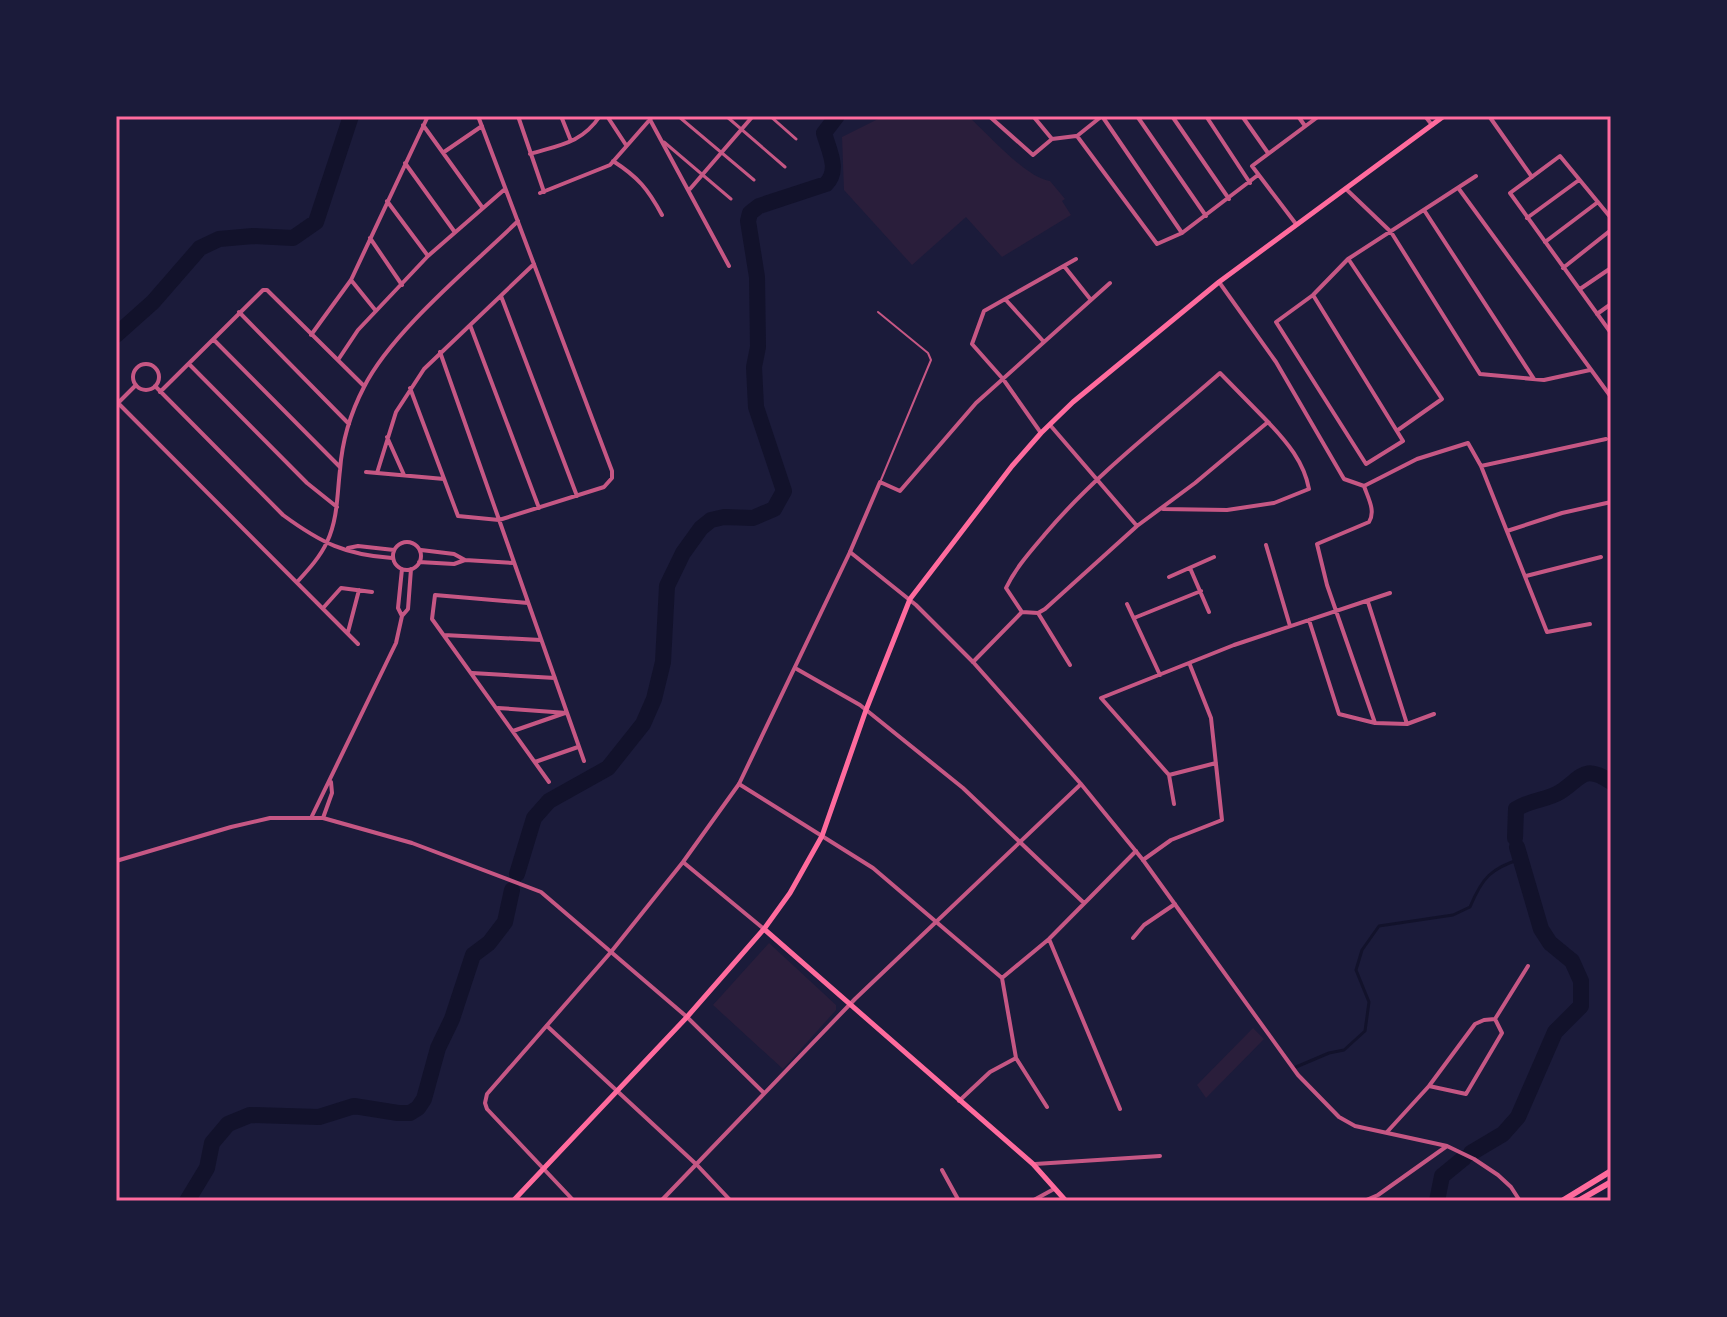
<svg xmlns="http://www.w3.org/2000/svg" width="1727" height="1317" font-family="'Varela Round',sans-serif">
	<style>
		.green { fill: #2a1e3b }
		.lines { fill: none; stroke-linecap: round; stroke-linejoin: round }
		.stream { stroke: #12122b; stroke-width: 3 }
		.river { stroke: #12122b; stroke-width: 16 }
		.service { stroke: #c65784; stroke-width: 2 }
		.pedestrian { stroke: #c65784; stroke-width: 3 }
		.minor { stroke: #c65784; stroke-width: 4 }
		.tertiary { stroke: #c65784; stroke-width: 4 }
		.secondary { stroke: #ff6b9d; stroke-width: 5 }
		.trunk { stroke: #ff6b9d; stroke-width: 6 }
		.neatline { fill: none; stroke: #ff6b9d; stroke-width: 3 }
	</style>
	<rect width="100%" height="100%" fill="#1b1b3a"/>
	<path class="green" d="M884,116H968C987,133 1026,178 1050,181L1065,199L1062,201L1071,215L1002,257L966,217L912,265L844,190L842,137Z
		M769,943L836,1005V1010L783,1069L713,1005Z
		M1253,1028L1264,1039L1206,1098L1197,1085Z"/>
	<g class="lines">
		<path class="stream" d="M1296,1067L1329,1053L1344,1050L1365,1031L1369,1002L1356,970L1362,950L1379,926L1453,915L1470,907C1482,878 1491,868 1521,859
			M1470,1154L1471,1153"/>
		<path class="river" d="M116,335L153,302L200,248L219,239L253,236L293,238L316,222L351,116
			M1515,838L1516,809C1530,800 1547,800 1560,792C1581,779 1583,763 1611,782
			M517,874L534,818L549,801L608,768L643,724L654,699L663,662L667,586L683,553L701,528L711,520L724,517L753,518L774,509L784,491L756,407L754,367L758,347L757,277L748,221L750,213L759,206L826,184C840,170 829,151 824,133L837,116
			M1471,1153L1503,1134L1518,1117L1555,1032L1581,1006V981L1572,961L1550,943L1541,929L1517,847
			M187,1201L207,1168L212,1143L228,1124L250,1115L319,1117L354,1106L398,1113H410L418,1108L424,1099L438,1048L452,1019L473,955L489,943L505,922L512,890
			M1437,1201L1442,1176L1464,1158"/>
		<path class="service" d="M878,312L928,353L931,360L881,480"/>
		<path class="pedestrian" d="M678,116L754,180
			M726,116L785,167
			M770,116L796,139
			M814,116L816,117
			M664,142L731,199"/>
		<path class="minor" d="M518,116L544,192
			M561,116L571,141
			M607,116L626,145
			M648,116L729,266
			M989,116L1033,155L1052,139
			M1033,116L1052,139L1076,136
			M1102,116L1182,233
			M1137,116L1206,216
			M1172,116L1229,199
			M1206,116L1250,183
			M1242,116L1268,153
			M1298,116L1305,126
			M1425,116L1432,125
			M1489,116L1532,177
			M423,125L482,207
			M1077,136L1157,244L1182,233L1258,175
			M1077,136L1102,116
			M444,152L482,126
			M530,154C560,145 582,143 600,116
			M613,161C638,177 648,189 662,215
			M405,163L454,231
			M690,189L753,116
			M1346,189L1391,232L1480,374L1544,380L1590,370
			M1459,189L1611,397
			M540,193L610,165L653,116
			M387,201L428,256
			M1424,210L1534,379
			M1527,218L1579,180
			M1611,218L1560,156L1510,193L1611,333
			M1296,224L1252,166L1319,116
			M370,238L402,285
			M1545,242L1598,202
			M1349,260L1442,399L1398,430
			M1064,266L1091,300
			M1563,268L1611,230
			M351,280L376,311
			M1219,282L1276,362L1344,479L1364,486L1417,459L1468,443L1481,466L1547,632L1590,624
			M1580,289L1611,268
			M1313,295L1403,441L1366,464L1276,322L1313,295L1348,259L1476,176
			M501,296L577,496
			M1005,299L1044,342
			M239,312L349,424
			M1597,314L1611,304
			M470,325L539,508
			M311,335L351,280L428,116
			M214,340L340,467
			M440,352L584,761
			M338,360L358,330L428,256L505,189
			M189,364L307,483L337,507
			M133 377a13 13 0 1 1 26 0a13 13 0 1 1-26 0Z
			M155,386L283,515C321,543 346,555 392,558
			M410,388L458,516L499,520L604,487L612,478V471L478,116
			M160,392L263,290H267L364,386
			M118,403L358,644
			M118,403L136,385
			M1050,425L1137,526
			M1041,433L1003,379L972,344L984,311L1076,259
			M387,437L404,475
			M1481,466L1606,439
			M366,472L444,479
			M377,473L396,412L424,369L534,264
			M1364,486C1368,498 1376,511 1369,522L1317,544L1327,585L1375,723
			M1163,509L1227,510L1274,503L1309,489C1304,462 1287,442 1268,422
			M1507,531L1562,513L1611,502
			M393 556a14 14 0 1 1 28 0a14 14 0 1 1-28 0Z
			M1266,545L1290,626
			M348,548L358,546L394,550
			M421,550L454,554L465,560
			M850,552L880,482L900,491L976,403L1110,283
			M419,562L454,564L465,560L514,563
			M1190,568L1209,612
			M1526,576L1601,557
			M1169,577L1214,557
			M298,581C309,569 320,557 327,542C338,518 337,495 340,470C342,442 351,412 364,387C392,331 472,266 518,221
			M528,603L435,595L432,619L549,782
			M1127,604L1160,675
			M324,607L341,588L372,592
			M1038,613L1070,665
			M402,616L398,608L402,569
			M1134,618L1201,591
			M1309,620L1339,714L1375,723L1407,724L1368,602
			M348,632L359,590
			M444,635L541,640
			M973,662L1022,612L1006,588C1016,567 1031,551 1046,533C1097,473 1161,425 1220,373L1268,422L1195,483L1137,526L1045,609L1038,613L1022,612
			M795,668L860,705L963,788L1084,903
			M472,673L555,678
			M498,708L567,713
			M1407,724L1434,714
			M513,731L565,713
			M535,762L578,747
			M1169,775L1216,763
			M739,784L873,868L1002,978
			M1174,804L1169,775L1101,698L1234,645L1390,593
			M312,816L396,643L402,616L408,609L411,569
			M323,818L332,793L331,782
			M1143,860L1171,840L1222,820L1211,718L1190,665
			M1133,938L1144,925L1175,904
			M1049,939L1120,1109
			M1002,978L1049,939L1136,851
			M547,1026L697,1165L731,1201
			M1016,1058L1047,1107
			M1429,1086L1466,1094L1502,1033L1495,1019L1528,966
			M959,1101L990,1072L1016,1058L1002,978
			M1387,1132L1429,1086L1475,1024L1484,1020L1495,1019
			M1035,1164L1160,1156
			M942,1170L959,1201"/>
		<path class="tertiary" d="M116,861L231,827L270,818H323L412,843L541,892L687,1017L764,1093
			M683,862L764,929
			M574,1201L487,1109L485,1103L487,1094L611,952L683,862L739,784L850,552L916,605L973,662L1081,784L1143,860L1298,1075L1339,1117L1355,1126L1447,1146L1474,1159L1498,1175L1511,1187L1520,1201
			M661,1201L855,999L1081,784
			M1032,1201L1054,1189
			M1364,1201L1378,1195L1447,1146"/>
		<path class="secondary" d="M764,929L1033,1164L1066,1201
			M513,1201L687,1017L764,929L790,893L822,836L866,710L910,599L1012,466L1041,433L1073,402L1219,282L1444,116"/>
		<path class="trunk" d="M1562,1201L1611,1171
			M1578,1201L1611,1182"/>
	</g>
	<rect width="1727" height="1317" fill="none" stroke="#1b1b3a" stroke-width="236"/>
	<rect x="118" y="118" width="1491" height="1081" class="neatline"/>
</svg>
